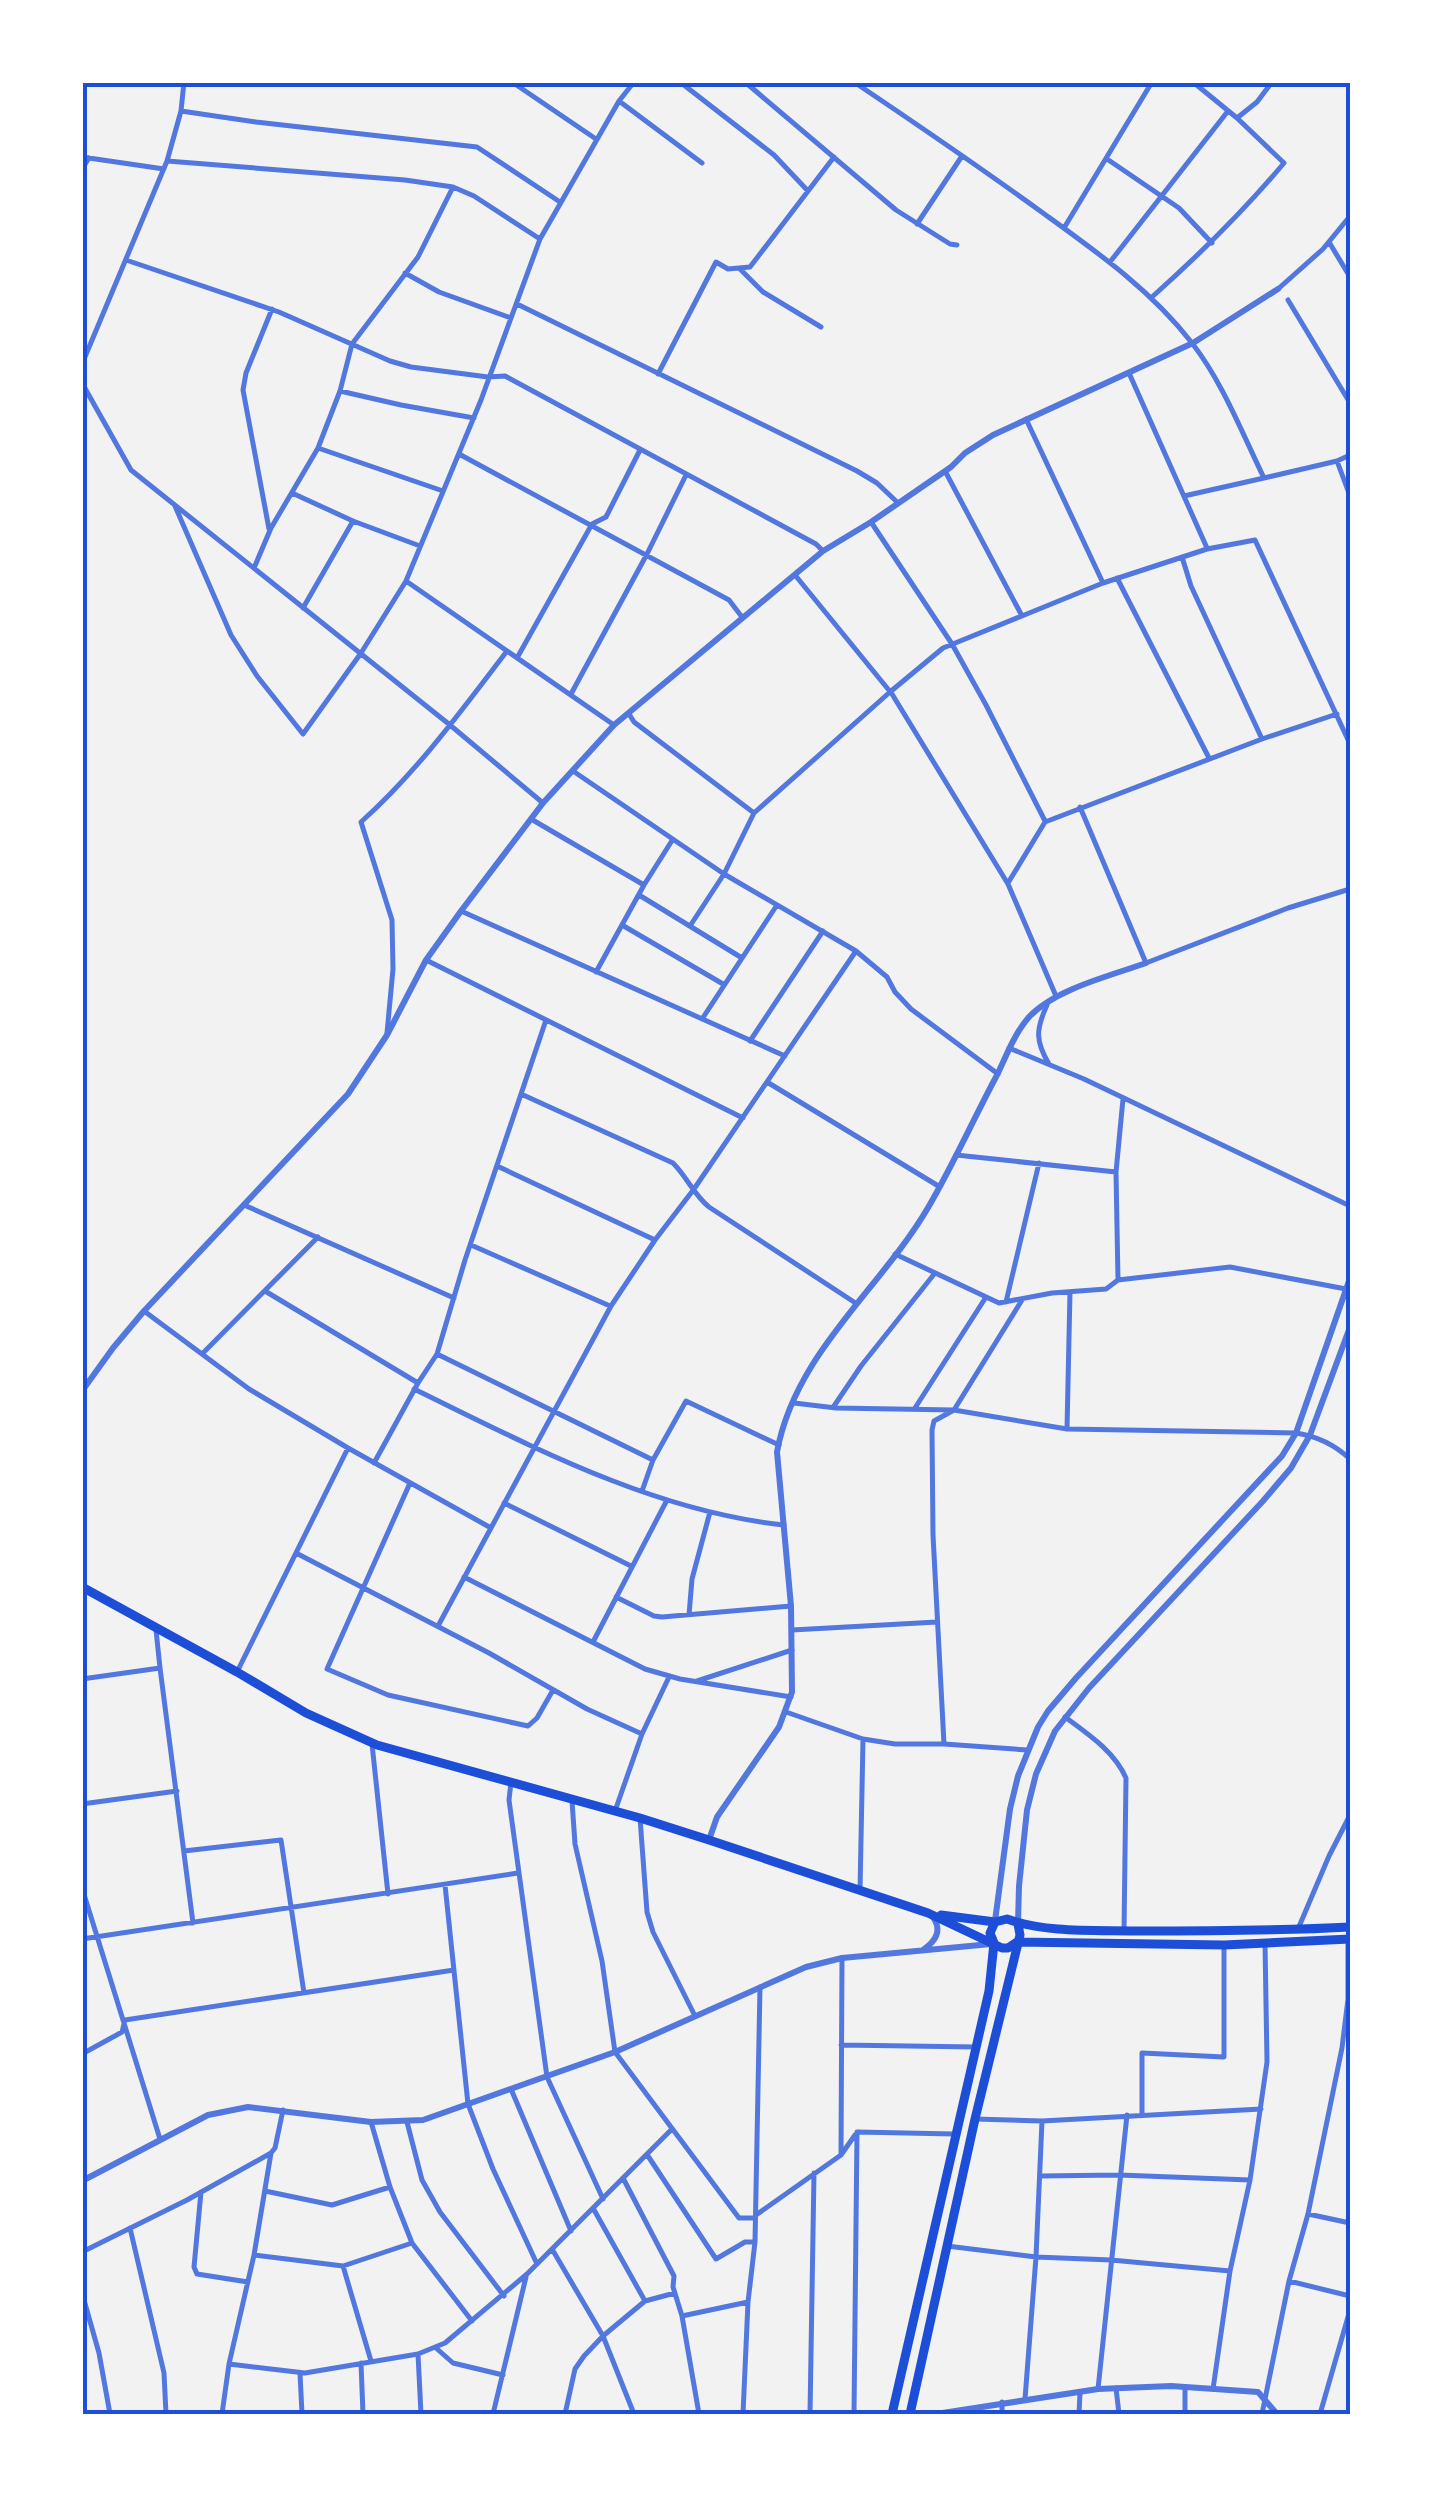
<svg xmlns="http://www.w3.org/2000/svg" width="1433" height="2497" font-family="Jost,sans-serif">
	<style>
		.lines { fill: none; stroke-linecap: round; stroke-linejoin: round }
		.minor { stroke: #5277de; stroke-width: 5 }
		.tertiary { stroke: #5277de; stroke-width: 6 }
		.primary { stroke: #1d4ed8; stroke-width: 9 }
		.neatline { fill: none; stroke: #1d4ed8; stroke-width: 4 }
	</style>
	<rect width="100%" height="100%" fill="#f2f2f2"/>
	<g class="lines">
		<path class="minor" d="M512,82L596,139
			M680,82L774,155L808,191
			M745,82L896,210L950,244L957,245
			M854,82C918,125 981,168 1043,213C1097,252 1151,290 1192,343C1223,383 1242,433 1264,478L1184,496
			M619,101L702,163
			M181,111L256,122L477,147L560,202
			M1237,118L1257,102L1272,82
			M82,157L164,169
			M1107,159L1179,208L1212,243
			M167,161L405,180L453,187L474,196L540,239
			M82,169L89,158
			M917,224L962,156
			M1064,228L1152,82
			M1329,242L1350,277
			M126,260L279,312L390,361L411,367L488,377L505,376L816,544L822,550
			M1110,262L1228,111
			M740,269L763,292L821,327
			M405,273L439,292L511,318
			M1278,289L1323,249L1350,216
			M1152,297C1199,255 1243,212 1284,163L1237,118L1193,82
			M1288,300L1350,403
			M517,304L857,471L877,483L898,503
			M82,364L167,161L181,111L184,82
			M1129,373L1207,548
			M658,374L716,262L728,269L750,267L834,157
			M82,383L131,470L450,725L543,803
			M340,391L401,405L474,418
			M1026,419L1103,583
			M318,448L443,491
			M459,454L729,600L742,617
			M1337,461L1350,496
			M945,471L1022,616
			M1264,478L1337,461L1350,455
			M292,493L353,521L420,546
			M175,506L231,635L257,676L303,734L361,653L406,581L481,400L540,239L619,101L634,82
			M871,522L952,644L986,705L1045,821
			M269,529L243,390L246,373L272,309
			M1182,557L1191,586L1262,739
			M254,568L271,528L318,448L340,391L352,344L418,257L453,187
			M795,575L892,694L1008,884L1056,996
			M1117,578L1209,758
			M406,581L614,725
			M303,608L353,521
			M517,658L592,524L606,517L640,450
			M571,694L647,554L686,475
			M629,714L634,722L754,813
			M573,771L724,874L856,951L887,977L895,992L911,1009L998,1074
			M1080,807L1146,963L1288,908L1350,889
			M531,819L644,885
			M1008,883L1045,822L1262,739L1337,714
			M639,895L742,958
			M461,911L785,1056
			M622,925L723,984
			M690,926L724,874L754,813L890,692L943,648L1103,583L1207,549L1255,540L1350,744
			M426,960L743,1118
			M596,972L644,885L673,839
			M1047,1005C1036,1029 1035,1041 1049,1064
			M702,1019L777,905
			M387,1033L393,969L392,920L361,822C417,772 461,711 507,651
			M750,1041L823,931
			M1009,1048L1084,1079L1350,1206
			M767,1082L940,1187
			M521,1094L673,1163C687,1177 694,1195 709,1207L857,1304
			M956,1155L1116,1172
			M497,1166L655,1240L694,1189L856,951
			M244,1205L454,1298
			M471,1245L610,1306
			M895,1254L999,1303L1052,1293L1106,1289L1118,1280L1230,1267L1346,1289
			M1118,1280L1116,1172L1123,1099
			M265,1291L418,1383
			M1006,1302L1039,1163
			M144,1311L249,1389L348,1448L491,1528
			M202,1354L318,1237
			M437,1354L653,1460
			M414,1389C531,1446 652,1511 784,1525
			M794,1403L836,1408L954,1410L1067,1429L1070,1292
			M834,1406L861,1366L935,1273
			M915,1408L986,1297
			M1067,1429L1296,1433C1316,1436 1335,1445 1350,1459
			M374,1463L418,1383L437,1354L465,1260L546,1020
			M410,1483L327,1669L388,1695L528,1726L537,1718L553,1690
			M642,1491L653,1460L686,1401L779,1445
			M504,1503L631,1566
			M296,1553L489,1653L587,1709L642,1734
			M464,1577L645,1669L680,1679L791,1697
			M616,1597L654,1616L662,1617L791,1606
			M689,1615L692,1579L710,1512
			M438,1626L611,1306L655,1240
			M792,1630L937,1622
			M593,1642L667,1500
			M160,1668L193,1923
			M237,1672L348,1448
			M82,1679L160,1668L156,1630
			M697,1681L792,1650
			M786,1712L863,1739L895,1744H944L1027,1750
			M1065,1717C1088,1734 1114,1751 1126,1778L1124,1931
			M372,1744L388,1894
			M944,1744L933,1535L932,1430L934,1421L954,1410L1022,1300
			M511,1782L509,1800L547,2077L603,2199
			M572,1801L575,1844L602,1961L615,2052L739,2218H754
			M82,1804L177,1791
			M615,1811L642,1734L669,1677
			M640,1818L647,1912L653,1932L695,2016
			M184,1851L281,1840L304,1993
			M445,1885L468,2104L493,2169L537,2264
			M82,1888L160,2139
			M860,1891L863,1739
			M1298,1929L1329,1856L1350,1815
			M82,1939L518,1873
			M841,2045L976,2047
			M82,2054L122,2032L125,2020L454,1970
			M511,2089L571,2231
			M1142,2115V2053L1224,2057V1945
			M975,2119L1042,2121L1261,2109
			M371,2122L390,2187L412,2243L472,2321
			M407,2122L422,2180L440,2212L504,2296
			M857,2132L954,2134
			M841,2155L842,1958
			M648,2156L716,2259L745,2242H755
			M1040,2176L1119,2175L1250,2180
			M623,2178L674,2276L673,2287L682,2316
			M265,2191L332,2205L390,2187
			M201,2192L194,2267L197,2274L248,2282
			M593,2208L645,2301
			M1308,2214L1350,2223
			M756,2215L841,2155L855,2135
			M130,2228L164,2373L166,2414
			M947,2246L1036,2257L1111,2260L1230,2271
			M552,2249L603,2336L634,2414
			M82,2252L187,2200L271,2153
			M254,2255L343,2266L412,2243
			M343,2266L371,2361
			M1289,2281L1350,2296
			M82,2293L99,2353L110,2414
			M436,2348L453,2363L503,2375
			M418,2354L421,2414
			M361,2363L363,2414
			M229,2364L305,2373L418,2354L445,2343L527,2274L672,2129
			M300,2373L302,2414
			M1185,2387V2414
			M1116,2388L1119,2414
			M1098,2389L1127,2115
			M1213,2389L1230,2271L1250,2180L1267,2062L1265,1943
			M1025,2399L1036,2257L1042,2121
			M1002,2402V2414
			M222,2414L229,2364L254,2255L271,2153L275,2148L283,2110
			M493,2414L526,2277
			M565,2414L575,2369L584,2356L603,2336L645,2301L675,2293
			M699,2414L682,2316L748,2302
			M743,2414L748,2302L755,2242L760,1987
			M810,2414L814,2173
			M854,2414L857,2132
			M1079,2414L1080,2393
			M1262,2414L1289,2281L1308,2214L1342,2048L1348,1999V1940
			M1320,2414L1350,2310"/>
		<path class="tertiary" d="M82,1391L113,1348L144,1311L348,1094L387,1035L426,960L461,911L543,803L614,725L823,551L871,522L951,467L965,453L993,435L1193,343L1278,289
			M709,1840L717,1817L779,1727L792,1692L791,1606L777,1452C795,1353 881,1289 929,1206C953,1165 973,1120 996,1077C1006,1057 1014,1034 1029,1017C1055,989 1110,976 1146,963
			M995,1921L1010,1809L1018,1776L1038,1727L1048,1711L1076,1678L1282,1456L1296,1433L1350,1278
			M1018,1923L1019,1886L1027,1810L1036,1774L1055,1731L1089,1688L1263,1501L1291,1468L1310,1435L1350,1327
			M923,1950C936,1941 943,1930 932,1916
			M82,2181L208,2115L248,2107L371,2122L423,2120L615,2052L806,1967L842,1958L991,1944
			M936,2414L1098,2389L1171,2386L1258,2392L1277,2414"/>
		<path class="primary" d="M82,1587L237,1672L306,1713L377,1745L640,1818L709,1840L928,1913L1002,1948H1008L1017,1942L1224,1945L1350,1939
			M941,1915L995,1922L1007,1919C1047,1933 1093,1930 1136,1931C1207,1931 1279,1931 1350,1927
			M892,2414L989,1991L994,1943L990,1933L995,1922
			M910,2414L975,2119L1020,1935L1018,1924"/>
	</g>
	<rect width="1433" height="2497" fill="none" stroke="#ffffff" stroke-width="170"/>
	<rect x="85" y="85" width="1263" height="2327" class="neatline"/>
</svg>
